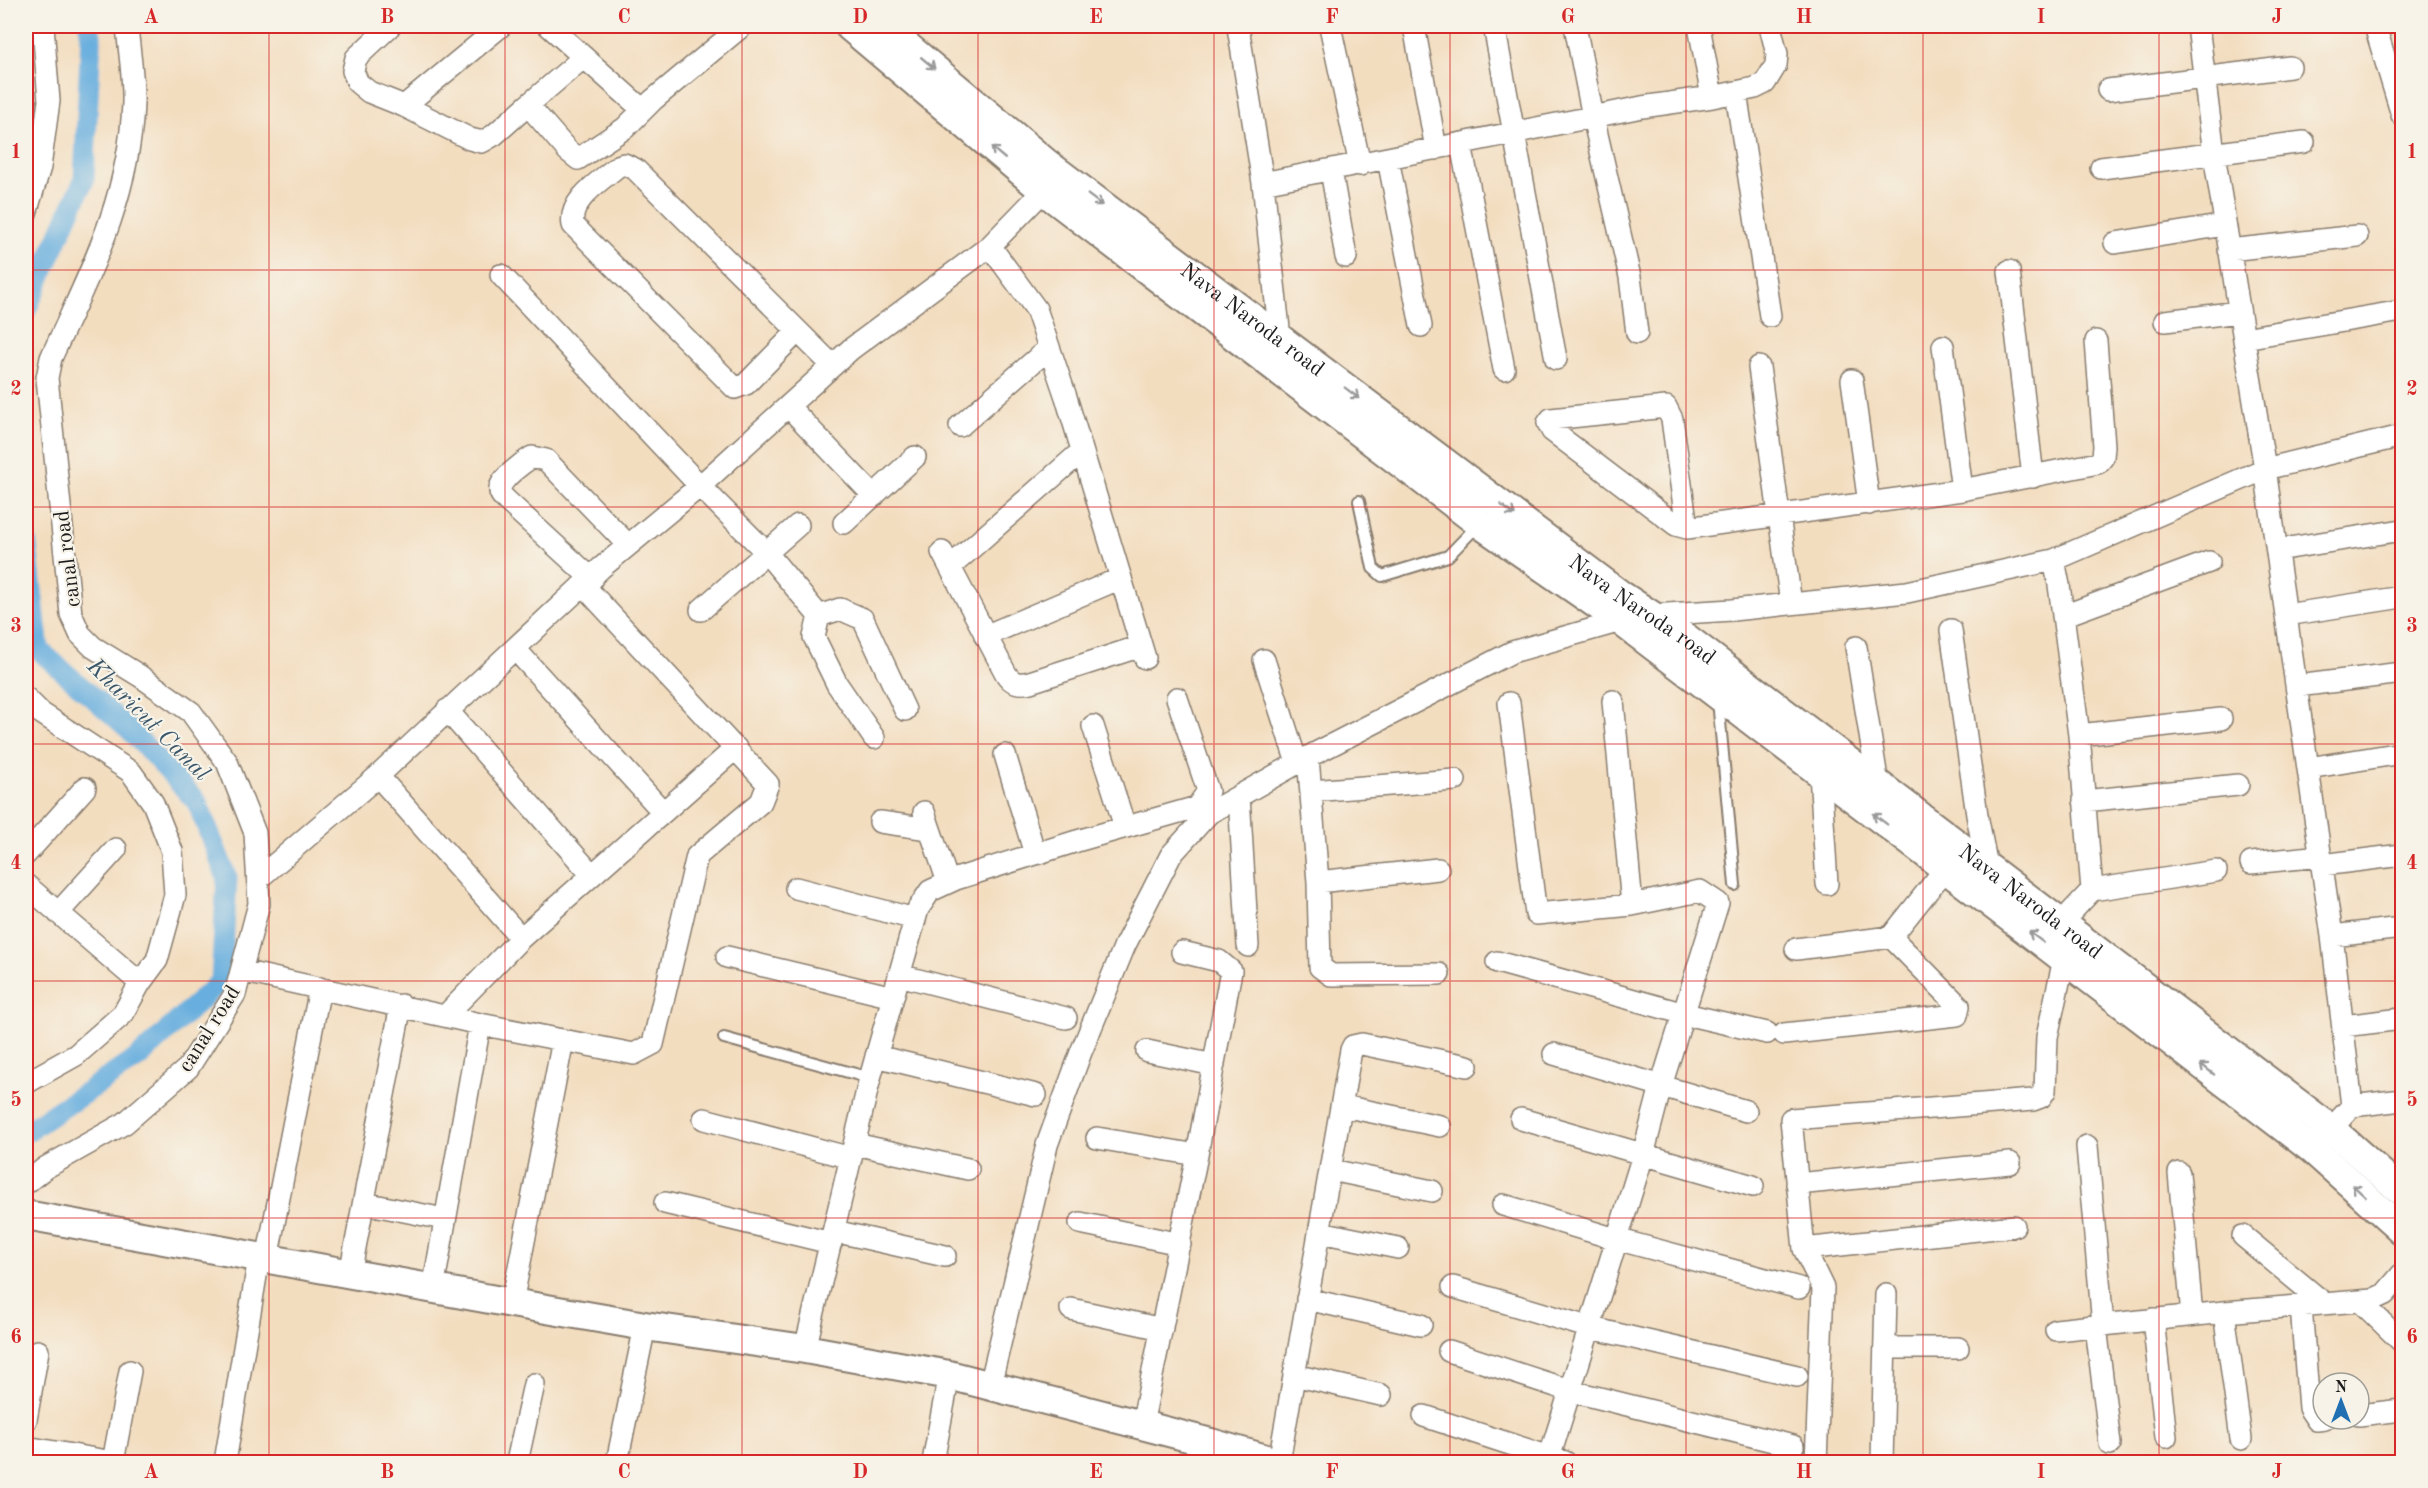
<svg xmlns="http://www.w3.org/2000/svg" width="2428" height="1488" font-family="'Old Standard TT',serif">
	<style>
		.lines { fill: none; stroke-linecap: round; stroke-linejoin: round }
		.canal { stroke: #68aede; stroke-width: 21 }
		.lane-casing { stroke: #887c6e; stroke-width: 14 }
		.street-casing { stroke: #887c6e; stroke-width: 24 }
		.secondary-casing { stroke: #887c6e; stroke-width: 32 }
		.lane { stroke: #fff; stroke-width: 10 }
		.street { stroke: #fff; stroke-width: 21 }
		.secondary { stroke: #fff; stroke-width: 28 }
		.oneway { stroke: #999 }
		.grid { fill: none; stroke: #d62828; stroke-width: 1.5; stroke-opacity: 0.55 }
		.labels { text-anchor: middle; stroke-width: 4.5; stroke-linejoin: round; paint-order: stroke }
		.street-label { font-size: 22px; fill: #1c1c1c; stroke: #f7f3e8 }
		.water-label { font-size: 24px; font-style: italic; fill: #3a566a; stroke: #f7f3e8 }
		.neatline { fill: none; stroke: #d62828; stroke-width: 2 }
		.grid-label { font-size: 20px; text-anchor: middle; font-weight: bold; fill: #d62828 }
	</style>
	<rect width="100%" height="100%" fill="#f7f3e8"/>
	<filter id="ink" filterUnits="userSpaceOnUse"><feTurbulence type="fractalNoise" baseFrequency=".0167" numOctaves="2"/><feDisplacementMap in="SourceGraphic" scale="12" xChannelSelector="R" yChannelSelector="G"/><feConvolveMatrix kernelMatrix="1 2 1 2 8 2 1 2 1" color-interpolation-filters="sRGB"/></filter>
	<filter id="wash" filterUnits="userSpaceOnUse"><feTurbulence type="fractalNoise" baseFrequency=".008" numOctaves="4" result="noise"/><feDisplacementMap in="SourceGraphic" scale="24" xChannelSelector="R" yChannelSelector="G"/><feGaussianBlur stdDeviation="1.35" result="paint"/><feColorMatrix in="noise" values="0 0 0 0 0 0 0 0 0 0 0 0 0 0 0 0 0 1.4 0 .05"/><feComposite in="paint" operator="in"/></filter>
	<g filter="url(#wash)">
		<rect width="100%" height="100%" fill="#f3ddbf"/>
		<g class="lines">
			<path class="canal" d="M26,310L84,180L91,36L89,26
				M26,540L39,650L129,729L197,802L227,878L221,981L139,1057L26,1132"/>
		</g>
	</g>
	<g filter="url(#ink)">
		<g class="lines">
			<defs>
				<path id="lane" d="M1359,501L1373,568L1382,576L1448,556L1479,524
					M1718,700L1735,885
					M724,1038L870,1078"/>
				<path id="street" d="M390,26L356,58L353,71L358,83L369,92L404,106L470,139L482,142L494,135L528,105L568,151L578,159L625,128L653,100L742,26
					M549,26L643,110
					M1330,26L1360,165
					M1414,26L1436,149
					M1494,26L1556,359
					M1575,26L1593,117L1630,277L1637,333
					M1699,26L1712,97
					M2198,26L2214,154L2265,469L2332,936L2352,1106
					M2375,26L2402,115
					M1238,27L1263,183
					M2108,90L2290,67
					M1736,92L1770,316
					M528,105L584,57
					M404,106L501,26
					M1461,144L1504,369
					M1388,159L1421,326
					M2101,168L2304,142
					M1331,170L1346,257
					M26,213L40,167L49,101L43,26
					M2115,243L2225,225
					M990,246L1036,309L1066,397L1145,658
					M2229,250L2357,236
					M2009,271L2033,477
					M501,275L700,486L765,551L819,616L840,609L863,619L905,710
					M2165,321L2239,312
					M797,332L746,384L735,388L573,225C568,200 602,180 618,166L624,164L635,169L832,365
					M1280,338L1263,183L1642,107L1712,97L1755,88L1765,83L1776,65L1777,54L1770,26
					M2244,338L2402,311
					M1943,346L1962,490
					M1759,367L1791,604
					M1852,380L1869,504
					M788,406L874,496
					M960,426L1049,348
					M844,523L915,457
					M1687,528L1672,419L1666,407L1551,419L1548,423L1552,431L1676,525L1687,528L1962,490L2098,463L2103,457L2104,446L2096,341
					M2277,550L2402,530
					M942,552L1005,672C1011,683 1018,685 1030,682L1141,646
					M2054,560L2059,585L2079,735L2092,890
					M950,567L1082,451
					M592,579L507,501C504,498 499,494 500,489C500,479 524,462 532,457L546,460L628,545
					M701,610L798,525
					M2286,615L2402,597
					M819,616L814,637L837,684L874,738
					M2063,616L2209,562
					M1951,630L1977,815L1987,867
					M985,636L1121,578
					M1856,647L1878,785
					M516,650L663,812
					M1264,660L1297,763
					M2297,686L2402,673
					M26,698L41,713L131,772L153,803L172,851L175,895L157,960L140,983L123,1014L76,1055L26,1083
					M1509,703L1536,914L1632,905L1613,701
					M447,710L592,875
					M1093,726L1125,827
					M2079,735L2221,719
					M1005,755L1035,854
					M1308,757L1318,882L1320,967L1331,975L1439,974
					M2308,768L2402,753
					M1820,773L1827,884
					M378,776L521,938
					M1311,791L1455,780
					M1239,796L1248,946
					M2084,801L2238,785
					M924,812L948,882
					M880,822L929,829
					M26,854L85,788
					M2251,863L2321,856
					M2322,865L2402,855
					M258,879L378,776L601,568L700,486L851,349L990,246L1053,181
					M1318,882L1438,869
					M26,885L140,983
					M796,888L915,919
					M58,913L116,849
					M2060,924L2092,890L2216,871
					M2332,936L2402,928
					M1796,949L1891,937
					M727,957L893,997
					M1497,962L1685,1014L1767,1033
					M241,971L480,1024L634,1054L653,1044L697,856L761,802L768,784L584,586
					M899,975L1066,1018
					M446,1015L521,938L736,748
					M2343,1026L2402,1019
					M1784,1034L1957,1015L1959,1006L1891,937L1945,869
					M1147,1051L1214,1065
					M1554,1054L1746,1111
					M876,1056L1036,1095
					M1343,1106L1440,1126
					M704,1119L851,1158
					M1521,1119L1753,1186
					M1097,1138L1197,1155
					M2322,1139L2352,1106L2402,1100
					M855,1144L968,1169
					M2087,1146L2103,1325
					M1331,1170L1432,1191
					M2179,1173L2192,1315
					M26,1183L45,1168L125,1123L188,1068L235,994L259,904L255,833L227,762L191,712L140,676L93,647L80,634L71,614L47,378L51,358C89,275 130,197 133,103C134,78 129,51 127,26
					M1797,1184L2010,1163
					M364,1203L444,1219
					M665,1203L831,1243
					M1503,1205L1616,1239L1799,1288
					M1080,1223L1180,1244
					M834,1231L945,1256
					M1320,1232L1398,1248
					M2243,1236L2325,1304
					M1804,1249L2014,1226
					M267,1259L320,988
					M350,1274L401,1005
					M1453,1287L1591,1328L1797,1376
					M433,1289L480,1024
					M1307,1299L1421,1325
					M2361,1302L2402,1342
					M512,1303L563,1040
					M2301,1306L2309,1408L2317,1420L2325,1419
					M1071,1309L1162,1329
					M2224,1312L2241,1439
					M2153,1319L2166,1437
					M2096,1326L2110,1444
					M2056,1330L2224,1312L2372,1300L2385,1294L2402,1274
					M1885,1348H1958
					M805,1349L870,1078L918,909L930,891L956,879L1077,841L1197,807L1208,791L1177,698
					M1449,1351L1571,1391L1793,1446
					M1294,1375L1381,1395
					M990,1386L1047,1145L1081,1052L1125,945L1171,855L1209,813L1308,757L1512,652L1621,621L1651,615L1732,610L1907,592L2054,560L2265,469L2402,436
					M2359,1415L2402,1410
					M1424,1416L1565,1462
					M26,1420L38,1351
					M1142,1425L1197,1155L1231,971L1219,961L1182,952
					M26,1447L113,1462
					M113,1462L130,1371
					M225,1462L259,1258
					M517,1462L534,1384
					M617,1462L645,1326
					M933,1462L949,1375
					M1279,1462L1351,1050L1353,1046L1362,1044L1467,1066
					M1548,1462L1643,1155L1661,1086L1718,903L1700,891L1632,905
					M1816,1462L1823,1288L1804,1249L1791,1119L2033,1100L2041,1097L2045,1091L2047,1037L2064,959
					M1882,1462L1886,1294"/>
				<g id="secondary">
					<path d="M849,26L1043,190L1479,523L1621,621L2064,959L2313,1150L2402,1230"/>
					<path id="s1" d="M883,26L1046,163L1622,596L1686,638L2331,1129L2402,1192"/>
					<path d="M26,1215L512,1303L645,1326L805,1349L949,1375L1211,1443L1276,1462"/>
				</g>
			</defs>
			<use href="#lane" class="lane-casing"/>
			<use href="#street" class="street-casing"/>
			<use href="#secondary" class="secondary-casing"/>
			<use href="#lane" class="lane"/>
			<use href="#street" class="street"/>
			<use href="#secondary" class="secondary"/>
		</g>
		<defs><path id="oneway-shaft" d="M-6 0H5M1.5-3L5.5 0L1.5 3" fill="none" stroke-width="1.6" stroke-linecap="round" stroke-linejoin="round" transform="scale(1.5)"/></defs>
		<g class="oneway">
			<use href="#oneway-shaft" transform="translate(928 63) rotate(40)"/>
			<use href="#oneway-shaft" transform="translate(998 153) rotate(-140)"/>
			<use href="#oneway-shaft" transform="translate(1095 200) rotate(37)"/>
			<use href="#oneway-shaft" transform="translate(1352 393) rotate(37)"/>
			<use href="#oneway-shaft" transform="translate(1508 510) rotate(37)"/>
			<use href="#oneway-shaft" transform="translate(1880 819) rotate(-143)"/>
			<use href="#oneway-shaft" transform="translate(2036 937) rotate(-143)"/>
			<use href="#oneway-shaft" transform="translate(2207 1069) rotate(-142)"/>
			<use href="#oneway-shaft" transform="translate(2359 1191) rotate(-138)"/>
		</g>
	</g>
	<path class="grid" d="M269,26V1462M505,26V1462M742,26V1462M978,26V1462M1214,26V1462M1450,26V1462M1686,26V1462M1923,26V1462M2159,26V1462M26,270H2402M26,507H2402M26,744H2402M26,981H2402M26,1218H2402"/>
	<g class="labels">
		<g class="street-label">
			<text dy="8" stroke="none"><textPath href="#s1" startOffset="472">Nava Naroda road</textPath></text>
			<text transform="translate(66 559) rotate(-97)" y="8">canal road</text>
			<text dy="8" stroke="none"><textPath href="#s1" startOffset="958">Nava Naroda road</textPath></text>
			<text dy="8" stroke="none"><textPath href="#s1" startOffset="1444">Nava Naroda road</textPath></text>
			<text transform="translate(208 1028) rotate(-58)" y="8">canal road</text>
		</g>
		<g class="water-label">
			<text transform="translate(149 719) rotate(45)" y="8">Kharicut Canal</text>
		</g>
	</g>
	<rect width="2428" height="1488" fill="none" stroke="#f7f3e8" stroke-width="66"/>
	<g transform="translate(2341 1401)"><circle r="28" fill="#f7f3e8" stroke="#9f9d96" stroke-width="1.5"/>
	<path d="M0-4.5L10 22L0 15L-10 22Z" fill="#1f6fb2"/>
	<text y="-9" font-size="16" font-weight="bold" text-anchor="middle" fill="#1c1c1c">N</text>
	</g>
	<rect x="33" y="33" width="2362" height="1422" class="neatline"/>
	<g class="grid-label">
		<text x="151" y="23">A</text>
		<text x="387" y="23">B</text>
		<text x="624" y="23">C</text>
		<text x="860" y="23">D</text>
		<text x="1096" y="23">E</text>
		<text x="1332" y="23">F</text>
		<text x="1568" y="23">G</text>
		<text x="1804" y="23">H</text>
		<text x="2041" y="23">I</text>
		<text x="2277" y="23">J</text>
		<text x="16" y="158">1</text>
		<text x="2412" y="158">1</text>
		<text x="16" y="395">2</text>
		<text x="2412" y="395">2</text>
		<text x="16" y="632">3</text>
		<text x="2412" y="632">3</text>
		<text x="16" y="869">4</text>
		<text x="2412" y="869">4</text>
		<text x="16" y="1106">5</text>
		<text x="2412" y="1106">5</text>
		<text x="16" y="1343">6</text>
		<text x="2412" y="1343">6</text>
		<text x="151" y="1478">A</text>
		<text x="387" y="1478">B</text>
		<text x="624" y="1478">C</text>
		<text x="860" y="1478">D</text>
		<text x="1096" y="1478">E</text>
		<text x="1332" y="1478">F</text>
		<text x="1568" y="1478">G</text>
		<text x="1804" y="1478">H</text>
		<text x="2041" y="1478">I</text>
		<text x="2277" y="1478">J</text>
	</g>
</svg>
